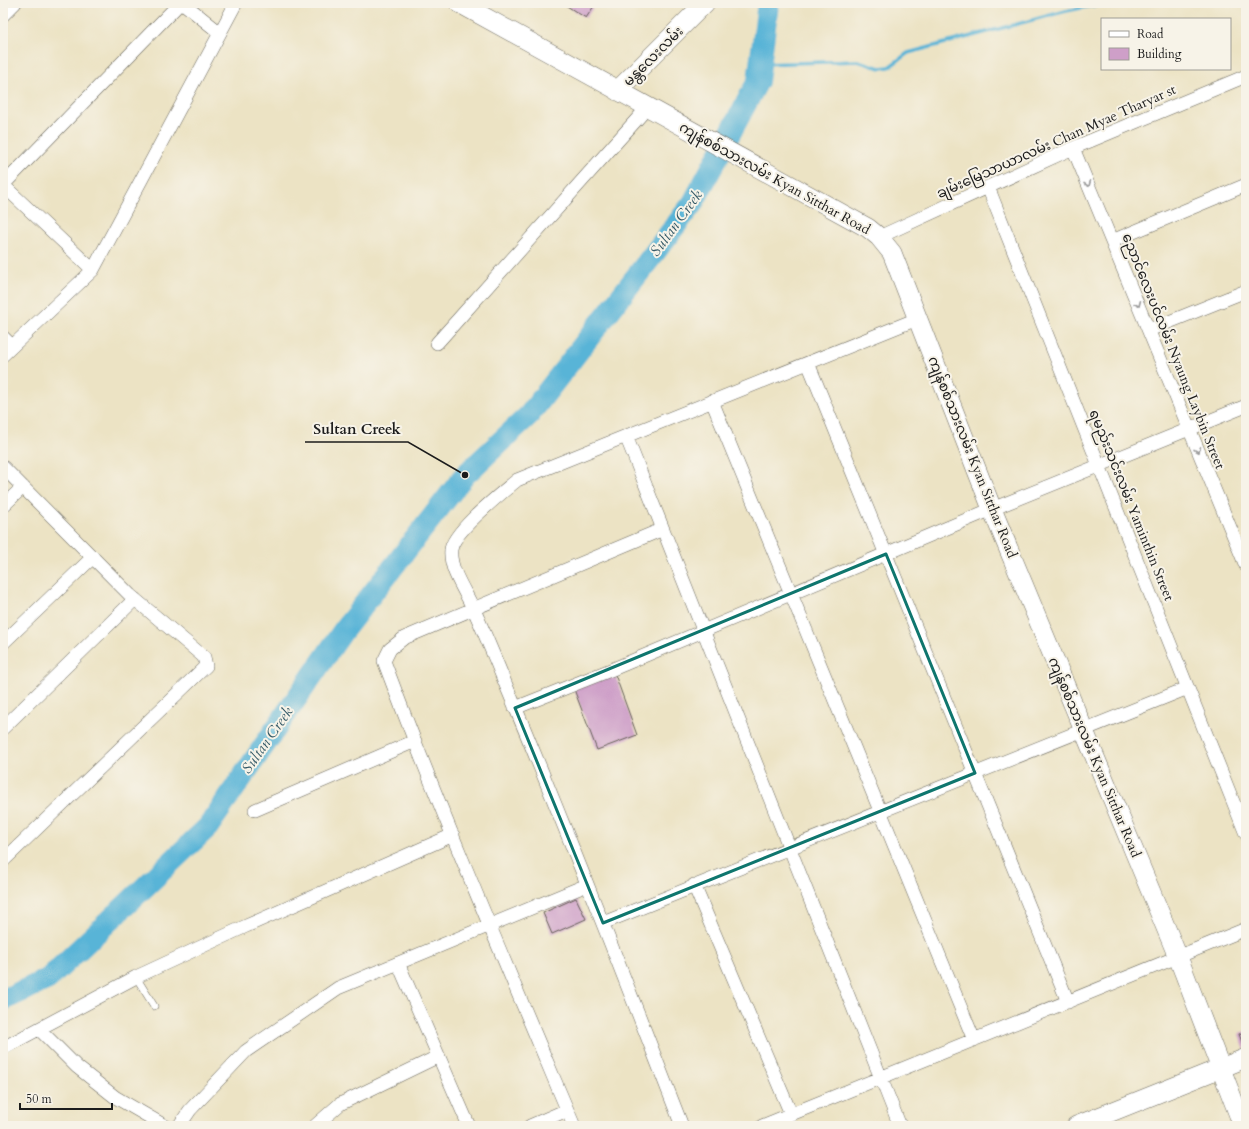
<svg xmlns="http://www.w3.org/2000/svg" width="1249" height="1129" font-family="Cardo,'Noto Sans Myanmar',serif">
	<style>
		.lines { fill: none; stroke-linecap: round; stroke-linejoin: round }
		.stream { stroke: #59b4d7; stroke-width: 3.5 }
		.river { stroke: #59b4d7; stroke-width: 22 }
		.building { fill: #ce9fc8 }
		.lane-casing { stroke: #656257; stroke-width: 8 }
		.street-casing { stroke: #656257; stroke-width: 14 }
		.secondary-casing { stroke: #656257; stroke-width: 20 }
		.lane { stroke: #fff; stroke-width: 7 }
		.street { stroke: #fff; stroke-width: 13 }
		.secondary { stroke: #fff; stroke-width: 19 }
		.oneway { stroke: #999 }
		.marked { fill: none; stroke: #0f766e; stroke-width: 3; stroke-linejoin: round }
		.labels { text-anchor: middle; stroke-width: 4; stroke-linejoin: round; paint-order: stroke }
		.street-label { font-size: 14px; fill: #1c1c1c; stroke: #f7f3e8 }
		.water-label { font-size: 15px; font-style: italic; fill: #345967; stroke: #f7f3e8 }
		.leader { fill: none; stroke: #1c1c1c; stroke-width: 1.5 }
		.callout-dot { fill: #1c1c1c; stroke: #f7f3e8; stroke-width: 1.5 }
		.callout-label { font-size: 15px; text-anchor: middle; font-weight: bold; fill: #1c1c1c; stroke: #f7f3e8; stroke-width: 4; stroke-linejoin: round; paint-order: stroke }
	</style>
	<rect width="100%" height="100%" fill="#f7f3e8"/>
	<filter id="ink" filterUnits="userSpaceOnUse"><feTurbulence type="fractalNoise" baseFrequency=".025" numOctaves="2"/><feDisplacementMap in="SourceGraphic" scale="8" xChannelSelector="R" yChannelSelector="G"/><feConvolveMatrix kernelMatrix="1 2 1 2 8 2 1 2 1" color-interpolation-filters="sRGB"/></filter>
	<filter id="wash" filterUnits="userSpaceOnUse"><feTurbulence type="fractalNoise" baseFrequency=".012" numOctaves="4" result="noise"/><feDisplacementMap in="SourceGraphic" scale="16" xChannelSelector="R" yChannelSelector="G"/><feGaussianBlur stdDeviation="0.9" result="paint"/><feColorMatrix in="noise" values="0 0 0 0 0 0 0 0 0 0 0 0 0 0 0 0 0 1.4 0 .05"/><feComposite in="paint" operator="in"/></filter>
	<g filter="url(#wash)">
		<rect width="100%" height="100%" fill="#ece3c4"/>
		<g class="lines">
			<path class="stream" d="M760,64L858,61L880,68L889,67L908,53L1066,11L1106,3"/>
			<path class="river" d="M3,1000L48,979L208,827L343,631L465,475L529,415L693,203L758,81L768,3"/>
		</g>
		<g id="blocks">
			<path class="building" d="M562,3H596L586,18Z
				M613,669L637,735L597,750L572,684Z
				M576,898L586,919L552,934L543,913Z
				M1246,1031V1053L1239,1034Z"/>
		</g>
	</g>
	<g filter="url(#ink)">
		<use href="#blocks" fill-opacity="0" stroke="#656257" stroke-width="1"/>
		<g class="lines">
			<defs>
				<path id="lane" d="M136,977L154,1006"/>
				<path id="street" d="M183,3L220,33
					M3,15L15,3
					M1073,148L1246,566
					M3,185L180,3
					M3,185L93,270
					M988,187L1246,834
					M879,237L1073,148L1246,76
					M1112,241L1246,185
					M1149,330L1246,291
					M3,337L12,346
					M437,343L647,108
					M3,355L93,270L236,3
					M808,363L1068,1002
					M712,401L974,1040
					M626,436L900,1126
					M3,467L130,595L204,657L206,666L3,861
					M3,506L23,487
					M3,643L93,557
					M515,708L613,669L992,509L1246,406
					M3,728L135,599
					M255,810L415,741
					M694,885L791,1114
					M603,923L1188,688
					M398,963L469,1126
					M39,1029L77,1067L115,1097L165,1126
					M3,1048L136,977L244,927L453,835
					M179,1126L190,1110L246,1051L338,988L587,885
					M315,1126L340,1104L437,1057
					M530,1126L567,1110
					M574,1126C509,972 443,818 384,661L390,649L404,638L663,529
					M682,1126C625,980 569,834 508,690C497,663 486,636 474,610C466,592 449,570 451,550C452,532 503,492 517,480L917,319
					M762,1126L1246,929"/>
				<path id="secondary" d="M459,3L868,228L879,237L892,253L992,509L1178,957L1243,1126
					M617,91L705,3
					M1076,1126L1246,1058"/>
			</defs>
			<use href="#lane" class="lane-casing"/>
			<use href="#street" class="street-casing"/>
			<use href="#secondary" class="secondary-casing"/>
			<use href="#lane" class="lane"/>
			<use href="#street" class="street"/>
			<use href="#secondary" class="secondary"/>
		</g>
		<defs><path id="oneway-chevron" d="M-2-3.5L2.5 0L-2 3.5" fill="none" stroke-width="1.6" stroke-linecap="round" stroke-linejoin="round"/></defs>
		<g class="oneway">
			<use href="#oneway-chevron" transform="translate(1088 184) rotate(68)"/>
			<use href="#oneway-chevron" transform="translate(1138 304) rotate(67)"/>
			<use href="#oneway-chevron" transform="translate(1198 450) rotate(68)"/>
		</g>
	</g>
	<path class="marked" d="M886,554L975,773L603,923L515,708Z"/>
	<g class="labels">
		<g class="street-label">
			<text transform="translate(653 56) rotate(-45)" y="5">မန္တလေးလမ်း</text>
			<text transform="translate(1056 141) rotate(-24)" y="5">ချမ်းမြေသာယာလမ်း Chan Myae Tharyar st</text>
			<text transform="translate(775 178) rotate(29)" y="5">ကျန်စစ်သားလမ်း Kyan Sitthar Road</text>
			<text transform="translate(1174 351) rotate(68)" y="5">ညောင်လေးပင်လမ်း Nyaung Laybin Street</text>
			<text transform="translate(973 457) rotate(68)" y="5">ကျန်စစ်သားလမ်း Kyan Sitthar Road</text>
			<text transform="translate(1132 505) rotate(68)" y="5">ရမည်းသင်းလမ်း Yaminthin Street</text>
			<text transform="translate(1095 757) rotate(67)" y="5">ကျန်စစ်သားလမ်း Kyan Sitthar Road</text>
		</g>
		<g class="water-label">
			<text transform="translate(676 223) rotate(-54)" y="5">Sultan Creek</text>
			<text transform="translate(267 740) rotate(-55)" y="5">Sultan Creek</text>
		</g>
	</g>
	<path class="leader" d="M465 475L408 442H305"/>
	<circle class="callout-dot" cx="465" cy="475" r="4"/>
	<g class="callout-label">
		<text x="357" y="434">Sultan Creek</text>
	</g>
	<rect width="1249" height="1129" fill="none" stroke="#f7f3e8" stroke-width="16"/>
	<rect x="1101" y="18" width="130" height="52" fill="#f7f3e8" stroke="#9f9d96"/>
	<rect x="1109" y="31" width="20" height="6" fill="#ffffff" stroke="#9f9d96"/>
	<text x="1137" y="38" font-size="12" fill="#1c1c1c">Road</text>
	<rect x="1109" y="48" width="20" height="12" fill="#ce9fc8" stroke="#9f9d96"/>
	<text x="1137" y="58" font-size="12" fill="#1c1c1c">Building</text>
	<path d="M20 1103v6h92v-6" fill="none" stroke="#1c1c1c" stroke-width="2"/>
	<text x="26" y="1103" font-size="12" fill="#1c1c1c" stroke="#f7f3e8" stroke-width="3" paint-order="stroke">50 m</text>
</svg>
